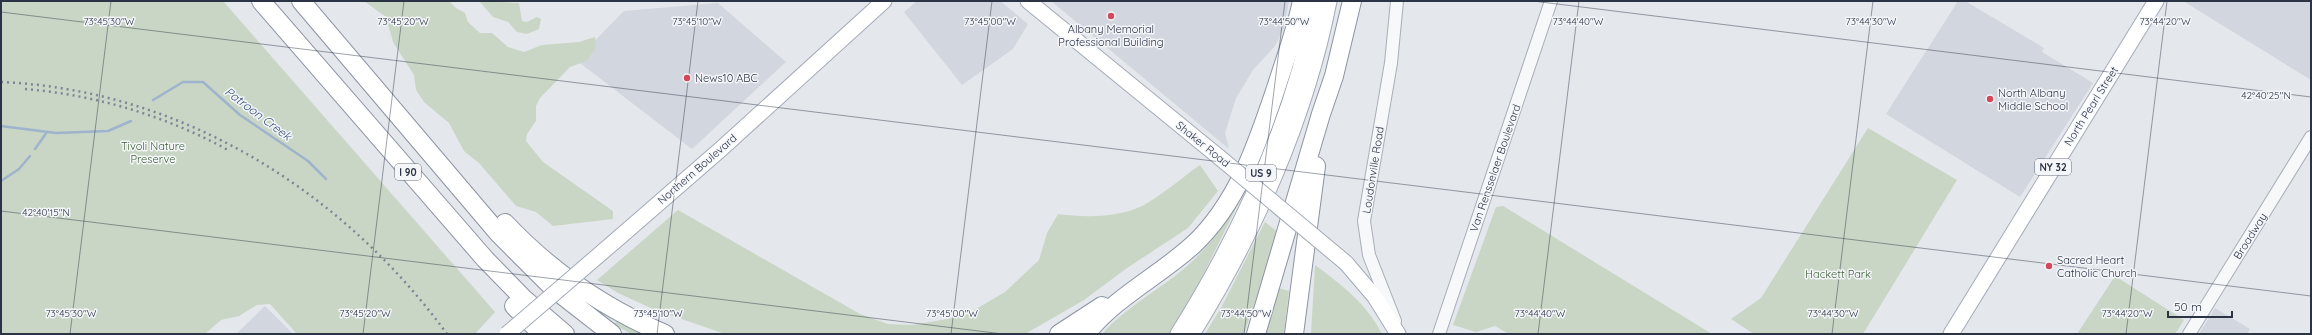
<svg xmlns="http://www.w3.org/2000/svg" width="2312" height="335" font-family="Quicksand,sans-serif">
	<style>
		.built { fill: #d2d6de }
		.green { fill: #c9d6c5 }
		.lines { fill: none; stroke-linecap: round; stroke-linejoin: round }
		.stream { stroke: #9fb4cc; stroke-width: 2.5 }
		.minor-casing { stroke: #a9aeb7; stroke-width: 14 }
		.major-casing { stroke: #a3abb8; stroke-width: 17 }
		.highway-casing { stroke: #8b94a3; stroke-width: 20 }
		.minor { stroke: #f7f8fa; stroke-width: 12 }
		.major { stroke: #fff; stroke-width: 15 }
		.highway { stroke: #fff; stroke-width: 18 }
		.rail { stroke: #7d8696; stroke-width: 2.5; stroke-dasharray: 2 4; stroke-linecap: butt }
		.major-bridge-casing { stroke: #a3abb8; stroke-width: 17; stroke-linecap: butt }
		.major-bridge { stroke: #fff; stroke-width: 15 }
		.ticks { fill: none; stroke: #2b3445; stroke-width: 1; stroke-opacity: 0.45 }
		.poi-dot { fill: #d1495b; stroke: #f4f6f9; stroke-width: 1.5 }
		.labels { text-anchor: middle; stroke-width: 3; stroke-linejoin: round; paint-order: stroke }
		.shield { fill: #f4f6f9; stroke: #676e7b; stroke-width: 1 }
		.shield-label { font-size: 10px; font-weight: bold; fill: #2b3445 }
		.poi-label { font-size: 11px; fill: #2b3445; stroke: #f4f6f9; text-anchor: start }
		.street-label { font-size: 11px; fill: #2b3445; stroke: #f4f6f9 }
		.park-label { font-size: 11px; fill: #3f6138; stroke: #f4f6f9 }
		.water-label { font-size: 12px; font-style: italic; fill: #34527a; stroke: #f4f6f9 }
		.ticks-label { font-size: 10px; text-anchor: middle; fill: #2b3445; stroke: #f4f6f9; stroke-width: 3; stroke-linejoin: round; paint-order: stroke }
	</style>
	<rect width="100%" height="100%" fill="#e4e7ec"/>
	<path class="built" d="M917,1H1000L1028,24L1013,49L962,85L904,12Z
		M1051,1H1289L1284,28L1275,46L1253,70L1236,98L1225,133L1229,149Z
		M1958,1H1965L2044,48L2042,52L2093,83L2020,197L1886,114Z
		M2183,1H2311V80Z
		M718,3L786,62L692,149L576,60L624,11Z
		M265,306L293,334H236Z
		M2215,308L2250,329L2247,334H2199Z"/>
	<path class="green" d="M1,1H223L495,312L475,334H297L270,304L257,305L239,316L221,320L205,334H1Z
		M364,1H449L456,8L465,13L468,22L480,33H492L508,47L524,52L542,45L579,42L595,37L596,47L587,61L570,67L540,98L536,106V121L527,134L526,141L543,162L613,211V219L553,226L536,212L516,206L479,163L464,151L449,123L424,102L416,90L414,75L393,42L386,17Z
		M479,1L519,3L522,21L527,22L537,17L541,19L539,29L527,34L517,32L508,22L493,17Z
		M1868,128L1957,180L1863,334H1754L1731,319L1761,298Z
		M1200,165L1218,191L1188,228L1127,268L1084,300L1025,334H725L653,309L618,293L597,280L678,210L860,314L888,324L913,325L964,316L1005,292L1039,260L1047,233L1058,214C1087,218 1124,218 1149,202C1167,191 1183,177 1200,165Z
		M1240,200L1198,285L1169,334H1102C1126,307 1159,290 1186,267C1208,248 1225,224 1240,200Z
		M1503,206L1712,334H1509L1495,326L1476,332L1453,325L1496,207Z
		M1265,222L1279,233L1244,334H1205L1222,306Z
		M1315,265C1342,285 1367,304 1382,334H1311Z
		M2115,276L2184,320L2175,334H2077Z
		M1279,288L1289,291L1284,334H1264Z
		M617,320L648,334H631L614,324Z"/>
	<g class="lines">
		<path class="stream" d="M153,100L183,82H203L240,115L308,161L326,179
			M1,126L56,133L108,131L131,121
			M35,149L47,132
			M1,181L19,169L30,156"/>
		<defs>
			<path id="minor" d="M1395,321L1369,255L1364,221L1391,63L1397,1
				M1439,334L1551,1
				M2189,334L2311,137"/>
			<path id="major" d="M1028,1L1219,157
				M614,242L721,149L884,1
				M1346,263L1375,297L1398,334
				M1178,334C1241,233 1294,119 1316,1
				M1192,334C1255,233 1306,118 1329,1
				M1951,334L2156,1"/>
			<path id="highway" d="M261,1L485,259L523,298L565,334
				M301,1L499,234L553,288L612,334
				M505,223C551,272 604,308 665,334
				M514,306L542,334
				M1059,334L1102,306
				M1086,334C1115,297 1159,276 1193,245C1238,203 1258,142 1277,85C1286,57 1296,30 1302,1
				M1256,334L1321,114L1334,76L1352,1
				M1294,334L1316,166"/>
		</defs>
		<use href="#minor" class="minor-casing"/>
		<use href="#major" class="major-casing"/>
		<use href="#highway" class="highway-casing"/>
		<use href="#minor" class="minor"/>
		<use href="#major" class="major"/>
		<use href="#highway" class="highway"/>
		<path class="rail" d="M1,82C181,90 342,190 447,334
			M25,89C96,95 166,116 228,150"/>
		<defs>
			<path id="major-bridge" d="M1219,157L1346,263
				M507,334L614,242"/>
		</defs>
		<use href="#major-bridge" class="major-bridge-casing"/>
		<use href="#major-bridge" class="major-bridge"/>
	</g>
	<path class="ticks" d="M1533,1L2311,97M1,12L2311,296M1,211L1003,334M70,334L111,1M363,334L404,1M657,334L698,1M951,334L992,1M1244,334L1285,1M1538,334L1579,1M1832,334L1873,1M2126,334L2167,1"/>
	<g class="poi-dot">
		<circle cx="1111" cy="16" r="4"/>
		<circle cx="687" cy="78" r="4"/>
		<circle cx="1990" cy="99" r="4"/>
		<circle cx="2049" cy="266" r="4"/>
	</g>
	<g class="labels">
		<g class="shield">
			<rect x="2035" y="159" width="36" height="16" rx="3"/>
			<rect x="395" y="164" width="26" height="16" rx="3"/>
			<rect x="1246" y="165" width="30" height="16" rx="3"/>
		</g>
		<g class="shield-label">
			<text x="2053" y="171">NY 32</text>
			<text x="408" y="176">I 90</text>
			<text x="1261" y="177">US 9</text>
		</g>
		<g class="poi-label">
			<text x="1111" y="33" text-anchor="middle">Albany Memorial<tspan x="1111" dy="13">Professional Building</tspan></text>
			<text x="695" y="82">News10 ABC</text>
			<text x="1998" y="97">North Albany<tspan x="1998" dy="13">Middle School</tspan></text>
			<text x="2057" y="264">Sacred Heart<tspan x="2057" dy="13">Catholic Church</tspan></text>
		</g>
		<g class="street-label">
			<text transform="translate(2091 106) rotate(-58)" y="4">North Pearl Street</text>
			<text transform="translate(1203 144) rotate(39)" y="4">Shaker Road</text>
			<text transform="translate(1495 168) rotate(-71)" y="4">Van Rensselaer Boulevard</text>
			<text transform="translate(697 169) rotate(-41)" y="4">Northern Boulevard</text>
			<text transform="translate(1373 170) rotate(-81)" y="4">Loudonville Road</text>
			<text transform="translate(2250 236) rotate(-58)" y="4">Broadway</text>
		</g>
		<g class="park-label">
			<text x="153" y="150">Tivoli Nature<tspan x="153" dy="13">Preserve</tspan></text>
			<text x="1838" y="278">Hackett Park</text>
		</g>
		<g class="water-label">
			<text transform="translate(258 114) rotate(37)" y="4">Patroon Creek</text>
		</g>
	</g>
	<g class="ticks-label">
		<text x="403" y="25">73°45'20"W</text>
		<text x="697" y="25">73°45'10"W</text>
		<text x="990" y="25">73°45'00"W</text>
		<text x="1284" y="25">73°44'50"W</text>
		<text x="1578" y="25">73°44'40"W</text>
		<text x="1871" y="25">73°44'30"W</text>
		<text x="109" y="25">73°45'30"W</text>
		<text x="2165" y="25">73°44'20"W</text>
		<text x="2266" y="99">42°40'25"N</text>
		<text x="46" y="216">42°40'15"N</text>
		<text x="71" y="317">73°45'30"W</text>
		<text x="365" y="317">73°45'20"W</text>
		<text x="658" y="317">73°45'10"W</text>
		<text x="952" y="317">73°45'00"W</text>
		<text x="1246" y="317">73°44'50"W</text>
		<text x="1540" y="317">73°44'40"W</text>
		<text x="1833" y="317">73°44'30"W</text>
		<text x="2127" y="317">73°44'20"W</text>
	</g>
	<rect width="2312" height="335" fill="none" stroke="#2b3445" stroke-width="4"/>
	<path d="M2168 311v6h64v-6" fill="none" stroke="#2b3445" stroke-width="2"/>
	<text x="2174" y="311" font-size="12" fill="#2b3445" stroke="#f4f6f9" stroke-width="3" paint-order="stroke">50 m</text>
</svg>
